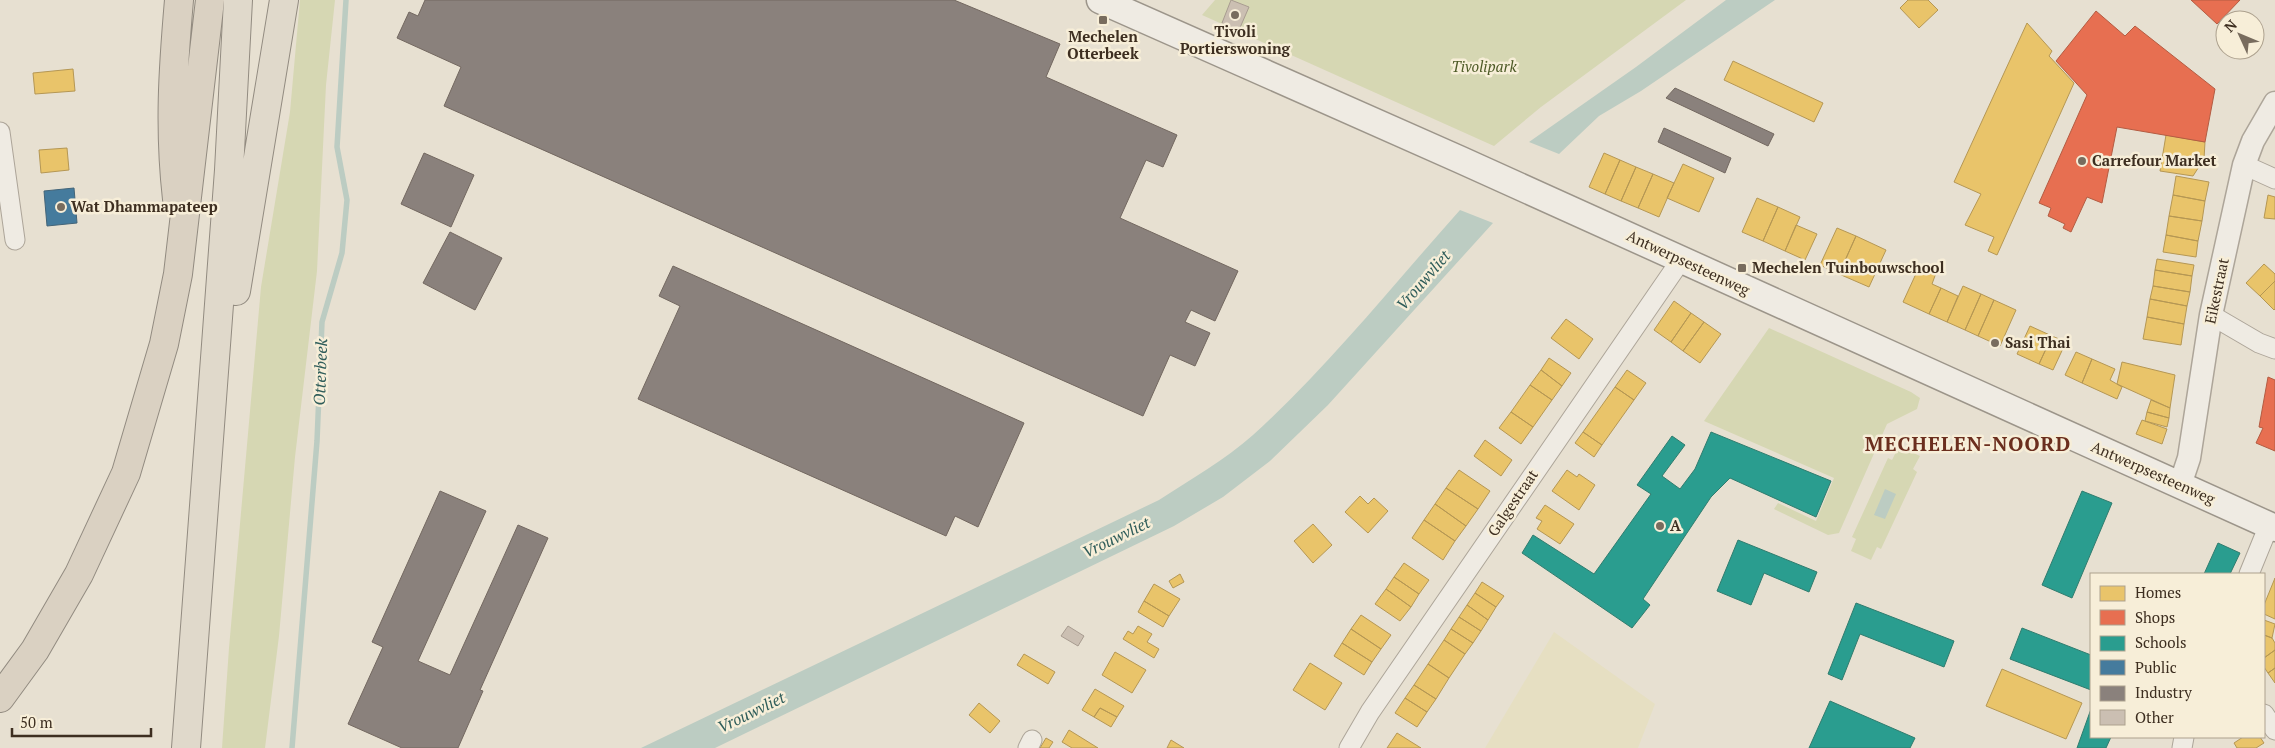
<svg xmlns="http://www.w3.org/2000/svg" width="2275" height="748" font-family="'PT Serif',serif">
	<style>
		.farmland { fill: #e6dfc2 }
		.green { fill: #d6d7b3 }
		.water { fill: #bcccc2 }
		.homes { fill: #e9c46a; stroke: #b59754 }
		.shops { fill: #e76f51; stroke: #b45c42 }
		.schools { fill: #2a9d8f; stroke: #307c6e }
		.public { fill: #457b9d; stroke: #436478 }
		.industry { fill: #8a817c; stroke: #736860 }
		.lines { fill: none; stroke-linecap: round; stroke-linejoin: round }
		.stream { stroke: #bcccc2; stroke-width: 5.5 }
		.building { fill: #cbbfb2; stroke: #a89c90 }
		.minor-casing { stroke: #ada599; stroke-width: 21 }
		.tertiary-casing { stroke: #ada599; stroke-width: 25 }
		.secondary-casing { stroke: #9c958a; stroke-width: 29 }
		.trunk-casing { stroke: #928b80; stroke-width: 30 }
		.motorway-casing { stroke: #928b80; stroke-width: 30 }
		.minor { stroke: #efebe3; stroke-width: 19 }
		.tertiary { stroke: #efebe3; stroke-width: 22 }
		.secondary { stroke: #efebe3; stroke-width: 26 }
		.trunk { stroke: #e0d9cb; stroke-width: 28 }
		.motorway { stroke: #dad1c2; stroke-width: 28 }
		.poi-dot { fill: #786c5e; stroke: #f7eed8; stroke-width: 2 }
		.labels { text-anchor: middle; stroke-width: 5; stroke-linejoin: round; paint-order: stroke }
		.poi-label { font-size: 15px; font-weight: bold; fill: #3d2e20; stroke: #f7eed8; text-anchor: start }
		.park-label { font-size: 15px; font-style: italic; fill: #4d5a26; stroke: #f7eed8 }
		.street-label { font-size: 15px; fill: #3d2e20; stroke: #f7eed8 }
		.water-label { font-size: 16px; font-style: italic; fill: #2f5d5a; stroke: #f7eed8 }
		.district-label { font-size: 20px; font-weight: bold; letter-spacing: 1px; fill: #6b2e1e; stroke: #f7eed8 }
	</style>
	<rect width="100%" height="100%" fill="#e7e0d1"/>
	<path class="farmland" d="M1554,632L1655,704L1638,748H1485Z"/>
	<path class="green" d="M300,0H335L326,85L317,271L295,457L279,636L265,748H222L229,648L261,287L290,112Z
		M1215,0H1686L1541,107L1494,146L1202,15Z
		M1769,328L1911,392L1920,398L1917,409L1887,424L1839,533L1828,535L1774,509L1778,503L1816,521L1834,478L1704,421Z
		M1899,446L1920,456L1913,469L1917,472L1881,549L1877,547L1871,560L1851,551L1856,539L1852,537L1888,458L1892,460Z"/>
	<path class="water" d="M1726,0H1775L1641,91L1599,116L1559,154L1529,142L1636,67Z
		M1460,210L1493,223L1328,405L1270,461L1223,497L1174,526L715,748H641L1159,500C1191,479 1225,460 1253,435C1328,367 1392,286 1460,210Z
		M1885,489L1896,494L1885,519L1874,515Z"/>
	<path class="homes" d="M1908,0H1928L1938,10L1919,28L1900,8Z
		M2027,23L2052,51L2049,56L2074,83L1997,255L1988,251L1994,237L1965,225L1981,194L1954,182Z
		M1733,61L1823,103L1814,122L1724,80Z
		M73,69L75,91L35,94L33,73Z
		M2166,135L2205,142L2204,159L2193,176L2160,171Z
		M67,148L69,170L41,173L39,150Z
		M1604,153L1620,160L1605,194L1589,187Z
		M1620,160L1636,167L1621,201L1605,194Z
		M1683,164L1714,178L1699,212L1667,198Z
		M1636,167L1653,174L1638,208L1621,201Z
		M1653,174L1674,183L1659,217L1638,208Z
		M2176,176L2209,182L2205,201L2173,195Z
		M2173,195L2205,201L2202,221L2169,216Z
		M2268,195L2275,197V219L2264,218Z
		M1757,198L1778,207L1763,241L1742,232Z
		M1778,207L1800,217L1785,251L1763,241Z
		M2169,216L2202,221L2198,241L2166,235Z
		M1796,225L1817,234L1805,260L1785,251Z
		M1837,228L1856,236L1839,274L1820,265Z
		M2166,235L2198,241L2196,257L2163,252Z
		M1856,236L1886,250L1869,287L1839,274Z
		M2157,259L2194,265L2192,276L2155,270Z
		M2264,264L2275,274V281L2260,296L2246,283Z
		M1920,265L1936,273L1932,284L1941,288L1929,314L1903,302Z
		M2155,270L2192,276L2190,292L2153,286Z
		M2275,281V309L2274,310L2260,296Z
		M1963,286L1981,294L1965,330L1947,322Z
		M2153,286L2190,292L2187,306L2150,299Z
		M1941,288L1958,296L1947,322L1929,314Z
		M1981,294L1994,300L1978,336L1965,330Z
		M2150,299L2187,306L2184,324L2147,317Z
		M1994,300L2016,310L2000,346L1978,336Z
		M1674,301L1691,313L1671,342L1654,330Z
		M1691,313L1704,322L1683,351L1671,342Z
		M2147,317L2184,324L2181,345L2143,339Z
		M1566,319L1593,339L1579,359L1551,338Z
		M1704,322L1721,334L1700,363L1683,351Z
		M2030,326L2052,336L2039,364L2017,354Z
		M2052,336L2066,342L2053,370L2039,364Z
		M2076,352L2092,359L2082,383L2065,375Z
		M1549,358L1571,373L1562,386L1541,370Z
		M2092,359L2115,369L2110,380L2122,387L2117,399L2082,383Z
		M2122,362L2175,375L2170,408L2117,384Z
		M1541,370L1562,386L1552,400L1530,385Z
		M1627,370L1646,383L1634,400L1615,387Z
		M1530,385L1552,400L1533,427L1511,412Z
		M1615,387L1634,400L1602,445L1583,432Z
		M2151,400L2170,408L2169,418L2147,412Z
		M1511,412L1533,427L1521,444L1499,428Z
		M2147,412L2169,418L2167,427L2145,421Z
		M2142,420L2167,429L2162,444L2136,434Z
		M1583,432L1602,445L1594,457L1575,443Z
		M1485,440L1512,460L1501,476L1474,456Z
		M1459,470L1490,491L1478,509L1446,488Z
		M1567,470L1577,477L1579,474L1595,485L1579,510L1552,491Z
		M1446,488L1478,509L1466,526L1435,504Z
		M1360,496L1368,504L1374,498L1388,511L1368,533L1345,512Z
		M1435,504L1466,526L1455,541L1424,520Z
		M1545,505L1574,524L1560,544L1537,529L1542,521L1536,518Z
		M1424,520L1455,541L1443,560L1412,538Z
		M1313,524L1332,545L1313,563L1294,541Z
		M1404,563L1429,580L1419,594L1394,577Z
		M1180,574L1184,582L1173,588L1169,581Z
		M1394,577L1419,594L1411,607L1386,589Z
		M2275,578V619L2264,614V605Z
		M1482,582L1504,596L1496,607L1475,593Z
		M1154,584L1180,599L1169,616L1144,601Z
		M1386,589L1411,607L1400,621L1375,604Z
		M1475,593L1496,607L1488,620L1467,605Z
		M1144,601L1169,616L1163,627L1138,612Z
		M1467,605L1488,620L1481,631L1459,617Z
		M1361,615L1391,635L1381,649L1351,629Z
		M1459,617L1481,631L1473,643L1451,629Z
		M2264,620L2275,624L2272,638L2264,635Z
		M1138,626L1152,634L1147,642L1159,649L1154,658L1123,639L1128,631L1133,634Z
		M1351,629L1381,649L1372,662L1342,643Z
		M1451,629L1473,643L1465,654L1444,640Z
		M2264,635L2272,638L2275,643V650L2264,658Z
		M1444,640L1465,654L1449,678L1428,664Z
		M1342,643L1372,662L1364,675L1334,656Z
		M2275,650V668L2268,673L2264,667V658Z
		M1115,652L1146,670L1132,693L1102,675Z
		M1024,654L1055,672L1048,684L1017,665Z
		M1310,663L1342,683L1325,710L1293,690Z
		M1428,664L1449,678L1436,699L1414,685Z
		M2275,668V683L2268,673Z
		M2002,669L2082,703L2066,739L1986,706Z
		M1414,685L1436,699L1427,712L1405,698Z
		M1095,689L1124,706L1117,717L1100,708L1094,717L1082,710Z
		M1405,698L1427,712L1417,727L1395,713Z
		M979,703L1000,721L990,733L969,715Z
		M1100,708L1117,717L1111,727L1094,717Z
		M1069,730L1098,748H1072L1062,742Z
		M1397,733L1421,748H1387Z
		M2243,737H2260L2264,743L2256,748H2237L2234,743Z
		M1046,738L1053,742L1049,748H1040Z
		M1171,740L1184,748H1167Z"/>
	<path class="shops" d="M2191,0H2240L2217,24Z
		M2096,11L2125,36L2135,26L2215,89L2205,142L2117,127L2102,203L2087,197L2071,232L2063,228L2065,224L2048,216L2051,208L2039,203L2087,95L2056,61Z
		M2268,377L2275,380V451L2256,443L2263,428L2259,427Z"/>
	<path class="schools" d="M1711,432L1831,481L1816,517L1730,478L1711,497L1643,599L1650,605L1632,628L1522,553L1533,535L1594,574L1651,494L1637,485L1672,436L1685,445L1662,476L1680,489L1695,469Z
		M2082,491L2112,503L2072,598L2042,585Z
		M1738,540L1817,572L1809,592L1764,573L1751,605L1717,591Z
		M2218,543L2240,553L2230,574H2204Z
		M1856,603L1954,641L1944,667L1860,634L1842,680L1828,674Z
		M2022,628L2091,655V690L2010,659Z
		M1830,701L1915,738L1910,748H1809Z
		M2091,709V737H2111L2106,748H2077Z"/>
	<path class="public" d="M74,188L77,223L47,226L44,191Z"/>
	<path class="industry" d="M425,0H954L1060,44L1046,77L1177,135L1163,167L1146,160L1120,218L1238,271L1215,321L1191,310L1185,322L1210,333L1195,366L1170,355L1143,416L444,106L461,67L397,38L409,12L418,16Z
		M1675,88L1774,134L1768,146L1666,98Z
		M1664,128L1731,158L1725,173L1658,142Z
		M424,153L474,175L451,227L401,204Z
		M450,232L502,258L475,310L423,283Z
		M673,266L1024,423L978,527L955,516L946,536L638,399L680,306L659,296Z
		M440,491L486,511L418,661L450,675L518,525L548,538L480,690L483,691L458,748H402L348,724L383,647L372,642Z"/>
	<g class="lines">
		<path class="stream" d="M292,748L317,441L322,322L342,253L347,200L337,147L346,0"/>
	</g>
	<path class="building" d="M1231,0L1249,7L1239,30L1222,23Z
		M1111,33L1122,38L1120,42L1109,37Z
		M1068,626L1084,636L1078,646L1061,636Z"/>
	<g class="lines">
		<defs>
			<path id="minor" d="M0,132L15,240
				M2244,165L2275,179
				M2211,315L2259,343L2275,349
				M2249,574L2269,525
				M2264,714L2275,730
				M1028,748L1032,740
				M1349,748L1370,712L1681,260
				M2182,748L2184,737"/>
			<path id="tertiary" d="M2180,485L2189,458L2211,315L2244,165L2253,141L2275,103"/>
			<path id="secondary" d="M1100,0L1461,160L2275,528"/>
			<path id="trunk" d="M236,291L284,0
				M186,748L229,170L238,0"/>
			<path id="motorway" d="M177,199C169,129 173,69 179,0
				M0,698L35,650L79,574L126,473L164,344L178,274L210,0"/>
		</defs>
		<use href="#minor" class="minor-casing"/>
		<use href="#tertiary" class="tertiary-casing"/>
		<use href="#secondary" class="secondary-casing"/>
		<use href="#trunk" class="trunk-casing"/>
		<use href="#motorway" class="motorway-casing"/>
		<use href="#minor" class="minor"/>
		<use href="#tertiary" class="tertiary"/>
		<use href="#secondary" class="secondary"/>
		<use href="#trunk" class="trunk"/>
		<use href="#motorway" class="motorway"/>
	</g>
	<g class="poi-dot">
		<circle cx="1235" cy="15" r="5"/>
		<rect x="1098" y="15" width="10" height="10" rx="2.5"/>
		<circle cx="2082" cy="161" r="5"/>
		<circle cx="61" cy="207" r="5"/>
		<rect x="1737" y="263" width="10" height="10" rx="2.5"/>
		<circle cx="1995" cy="343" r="5"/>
		<circle cx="1660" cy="526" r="5"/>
	</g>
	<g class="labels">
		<g class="poi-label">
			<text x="1235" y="37" text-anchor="middle">Tivoli<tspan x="1235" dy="17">Portierswoning</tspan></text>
			<text x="1103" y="42" text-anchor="middle">Mechelen<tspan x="1103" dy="17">Otterbeek</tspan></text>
			<text x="2092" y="166">Carrefour Market</text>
			<text x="71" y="212">Wat Dhammapateep</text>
			<text x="1752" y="273">Mechelen Tuinbouwschool</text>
			<text x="2005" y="348">Sasi Thai</text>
			<text x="1670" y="531">A</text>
		</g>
		<g class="park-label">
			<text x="1484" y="72">Tivolipark</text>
		</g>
		<g class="street-label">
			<text transform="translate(1688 263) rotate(25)" y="5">Antwerpsesteenweg</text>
			<text transform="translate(2217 291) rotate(-78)" y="5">Eikestraat</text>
			<text transform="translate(2153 473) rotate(24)" y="5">Antwerpsesteenweg</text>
			<text transform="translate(1513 503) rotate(-56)" y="5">Galgestraat</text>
		</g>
		<g class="water-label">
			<text transform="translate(1423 280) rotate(-49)" y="6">Vrouwvliet</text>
			<text transform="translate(320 372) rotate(-88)" y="6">Otterbeek</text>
			<text transform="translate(1116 537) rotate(-26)" y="6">Vrouwvliet</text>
			<text transform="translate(751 712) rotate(-26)" y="6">Vrouwvliet</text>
		</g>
		<g class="district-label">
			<text x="1968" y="451">MECHELEN-NOORD</text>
		</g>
	</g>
	<rect x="2090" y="573" width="175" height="165" fill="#f7eed8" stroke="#ada18e"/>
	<rect x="2100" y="586" width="25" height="15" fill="#e9c46a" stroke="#ada18e"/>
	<text x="2135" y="598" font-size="15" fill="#3d2e20">Homes</text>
	<rect x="2100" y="610" width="25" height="15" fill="#e76f51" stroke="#ada18e"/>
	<text x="2135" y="623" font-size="15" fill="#3d2e20">Shops</text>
	<rect x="2100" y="636" width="25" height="15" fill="#2a9d8f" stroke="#ada18e"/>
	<text x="2135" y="648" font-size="15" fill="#3d2e20">Schools</text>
	<rect x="2100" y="660" width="25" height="15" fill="#457b9d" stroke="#ada18e"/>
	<text x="2135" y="673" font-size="15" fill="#3d2e20">Public</text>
	<rect x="2100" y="686" width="25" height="15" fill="#8a817c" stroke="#ada18e"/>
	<text x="2135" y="698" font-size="15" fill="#3d2e20">Industry</text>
	<rect x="2100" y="710" width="25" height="15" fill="#cbbfb2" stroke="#ada18e"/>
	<text x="2135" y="723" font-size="15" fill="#3d2e20">Other</text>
	<g transform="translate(2240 35) rotate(314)"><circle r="24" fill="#f7eed8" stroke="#ada18e"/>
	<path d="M0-4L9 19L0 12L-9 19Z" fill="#786c5e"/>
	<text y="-8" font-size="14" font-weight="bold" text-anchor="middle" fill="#3d2e20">N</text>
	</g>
	<path d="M12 728v8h139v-8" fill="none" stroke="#3d2e20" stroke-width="2.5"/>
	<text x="20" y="728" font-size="15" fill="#3d2e20" stroke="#f7eed8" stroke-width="4" paint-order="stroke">50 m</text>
</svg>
